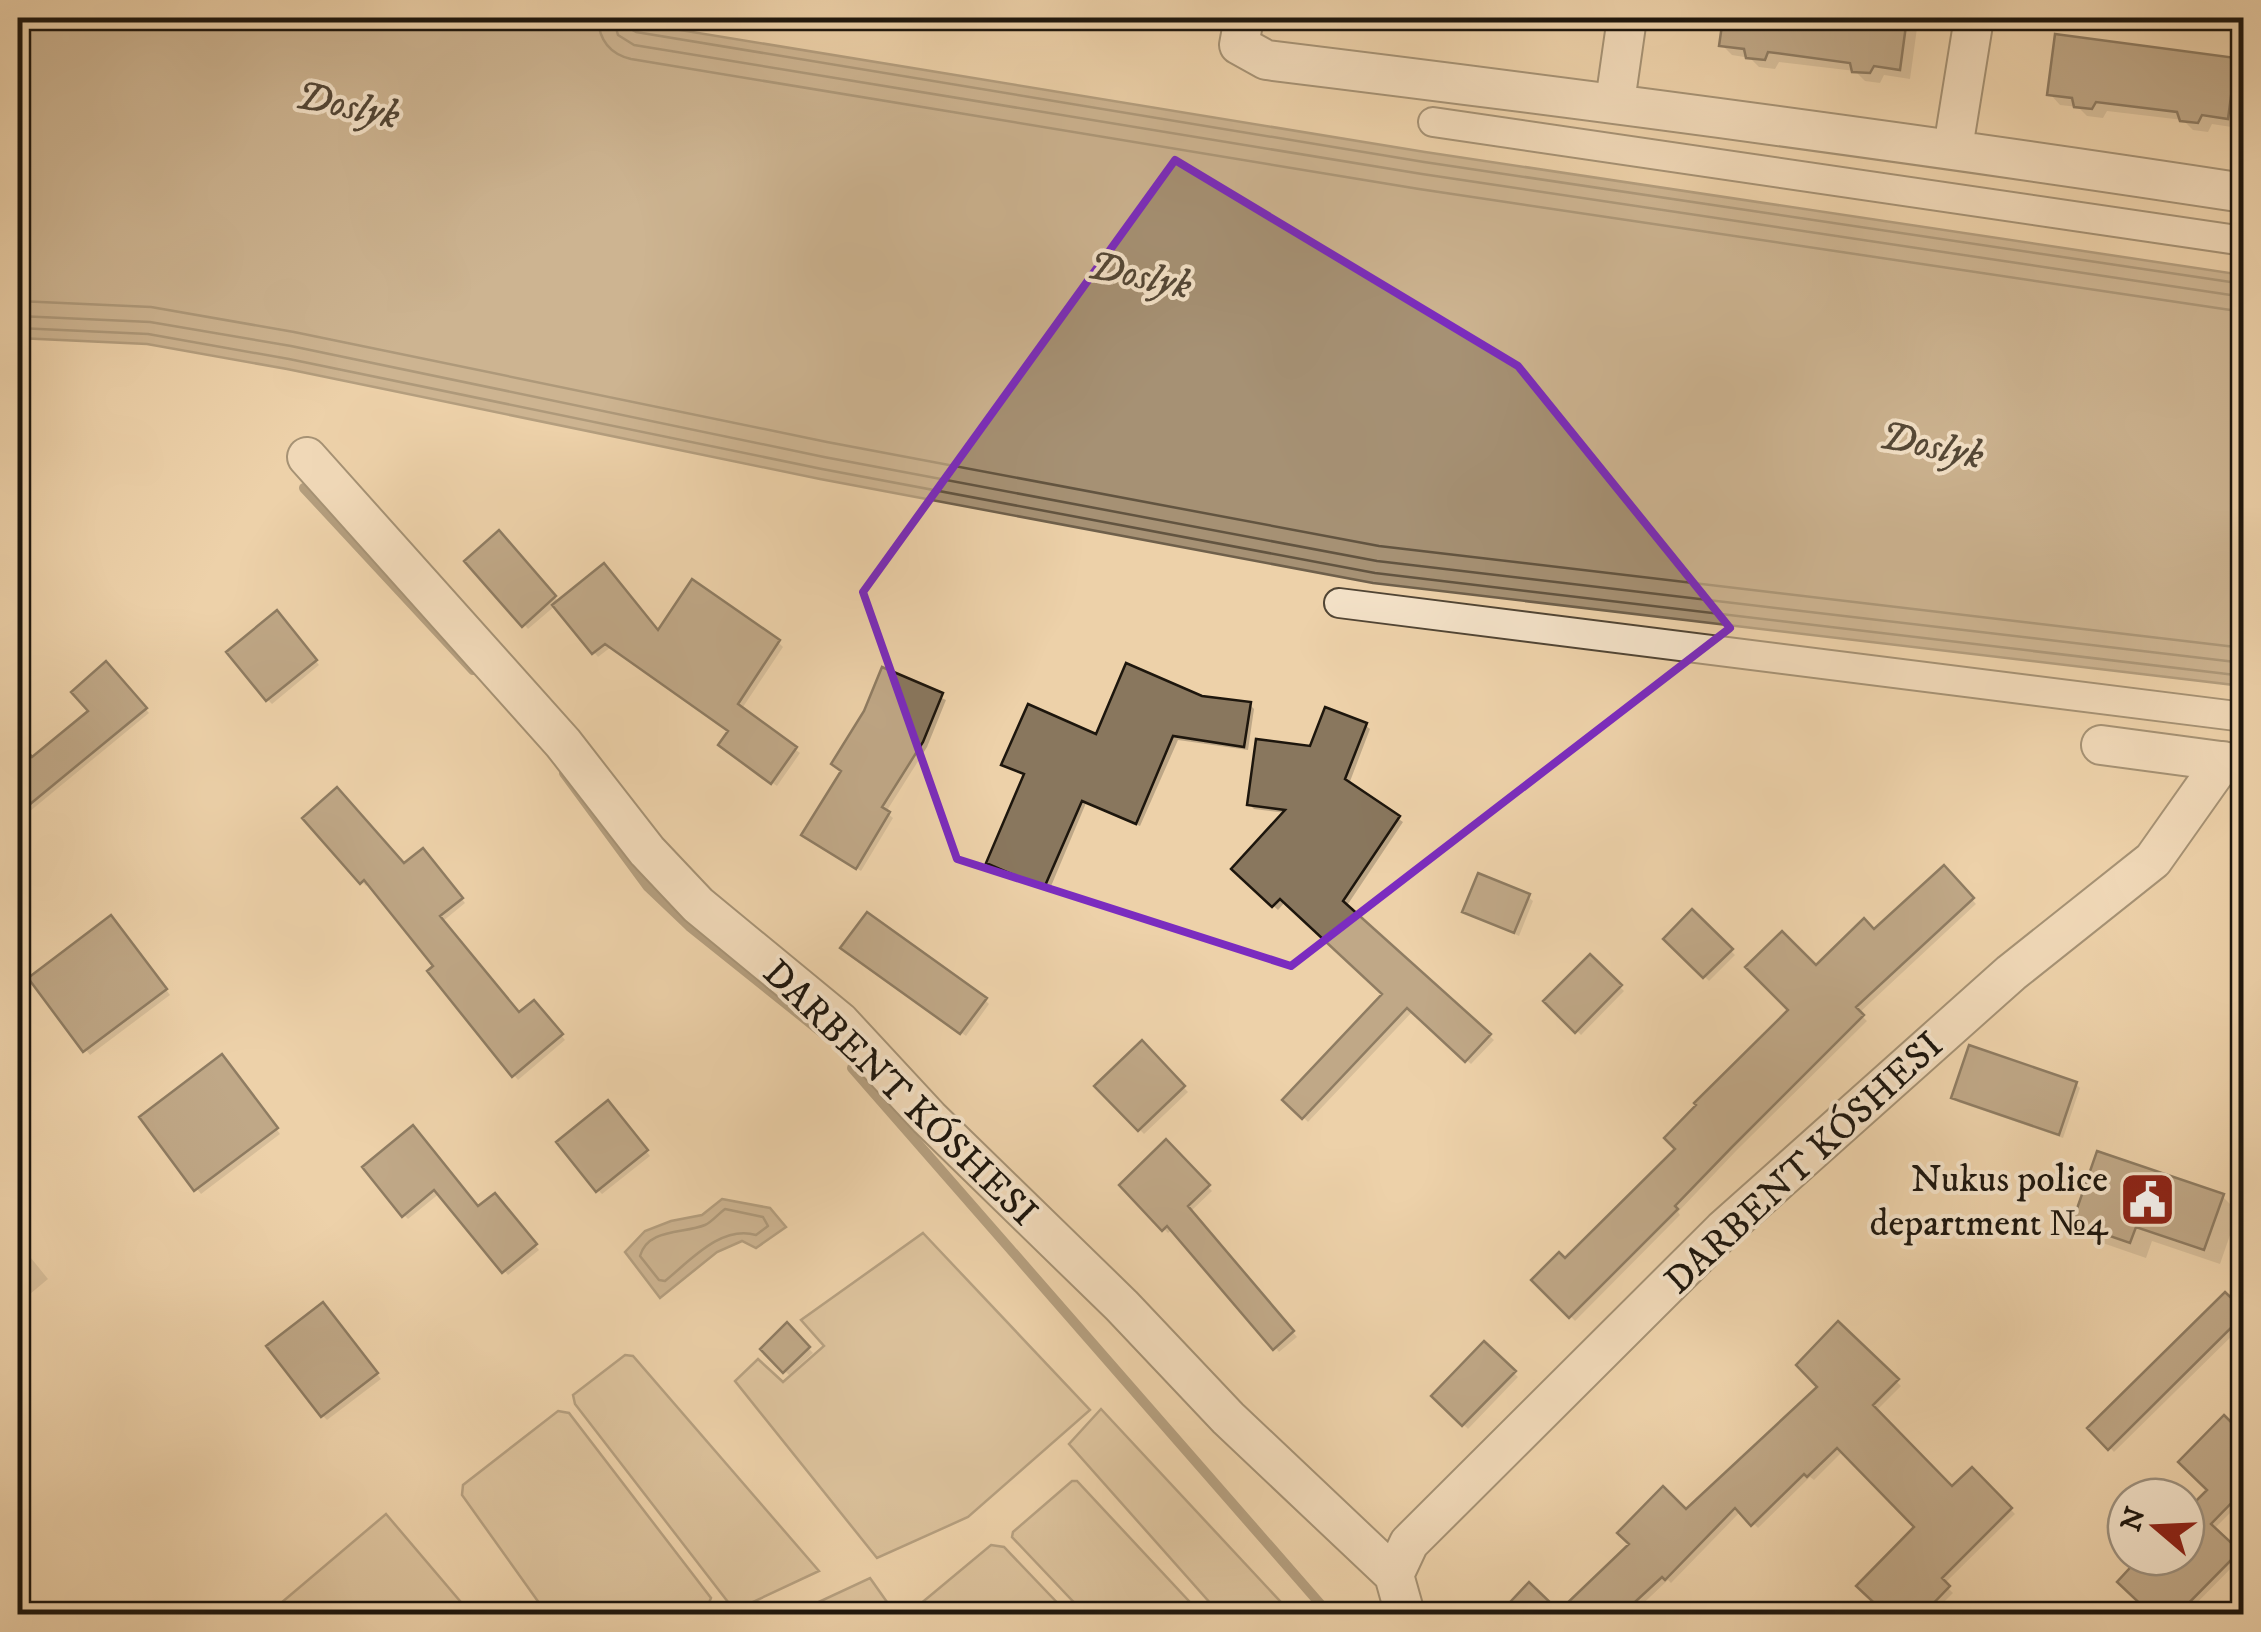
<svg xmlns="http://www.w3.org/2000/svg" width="2261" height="1632" font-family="'IM FELL DW Pica',serif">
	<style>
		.green { fill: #cab18e; stroke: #74644e; stroke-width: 2.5 }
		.water { fill: #a69174; stroke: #6f604b; stroke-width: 2.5 }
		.shadow { fill: #0003 }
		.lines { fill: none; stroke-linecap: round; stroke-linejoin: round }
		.shore { stroke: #625440; stroke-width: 2.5 }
		.stream { stroke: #6f604b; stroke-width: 10 }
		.building { fill: #89775e; stroke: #1d160d; stroke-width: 2.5 }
		.pedestrian-casing { stroke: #514534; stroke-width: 32 }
		.minor-casing { stroke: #514534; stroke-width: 42 }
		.pedestrian { stroke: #f3e1c7; stroke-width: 28 }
		.minor { stroke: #f3e1c7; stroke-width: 38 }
		.marked { fill: none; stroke: #7b2cbf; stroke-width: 8; stroke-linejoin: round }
		.labels { text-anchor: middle; stroke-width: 8; stroke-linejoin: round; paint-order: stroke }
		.street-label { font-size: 38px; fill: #1d160d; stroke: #f3e1c7 }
		.poi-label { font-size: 38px; fill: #1d160d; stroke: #f3e1c7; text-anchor: end }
		.water-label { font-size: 40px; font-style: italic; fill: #544736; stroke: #f3e1c7 }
	</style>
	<rect width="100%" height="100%" fill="#edd1a9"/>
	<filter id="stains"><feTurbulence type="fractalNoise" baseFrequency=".002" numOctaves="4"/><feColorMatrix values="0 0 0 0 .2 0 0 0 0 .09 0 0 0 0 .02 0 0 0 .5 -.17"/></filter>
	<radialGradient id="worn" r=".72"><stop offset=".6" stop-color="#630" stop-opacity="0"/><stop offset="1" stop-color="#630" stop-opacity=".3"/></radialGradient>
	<path class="green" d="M923,1233L1090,1410L968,1517L877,1558L735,1381L758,1359L783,1382L824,1346L801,1320Z
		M625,1355L633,1356L819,1571L740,1608L728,1602L575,1404L573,1395Z
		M1101,1409L1292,1614H1220L1069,1444Z
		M558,1411L569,1413L711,1598L706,1610L700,1614H547L462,1495L463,1485Z
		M1072,1481H1077L1201,1614H1085L1012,1537L1013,1532Z
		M386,1514L471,1614H268Z
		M991,1545L1004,1547L1068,1614H921L919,1605Z
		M870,1578L887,1602L872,1614H793Z"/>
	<path class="water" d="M18,18H607L1425,152L2243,275V686L1373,583L820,479L287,369L147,344L18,338Z
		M722,1199L770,1208L786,1227L756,1248L742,1241L717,1252L660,1298L625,1252L645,1231L671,1221L702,1215Z"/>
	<path class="shadow" d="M1530,18H1582L1581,24L1555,20L1551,28L1536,26Z
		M1725,18H1914L1918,21L1910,79L1884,75L1880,83L1865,81L1855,71L1779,62L1775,69L1759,67L1750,58L1732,55L1722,45Z
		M2235,60L2244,68L2238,128L2212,124L2208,132L2193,130L2183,120L2107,111L2103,118L2087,116L2078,107L2060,105L2050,94Z
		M499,534L559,602L658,633L778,642L783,647L741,710L800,753L777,786L725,749L731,731L611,647L598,657L556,605L528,629L467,561Z
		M281,618L319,665L272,704L268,700Z
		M106,664L149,713L18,821V742L32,759L92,711Z
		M884,671L946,700L927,747L886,812L893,818L861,871L809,839L843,771Z
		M1250,705L1254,709L1248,750L1178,740L1140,826L1086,803L1049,891L989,862L1026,776L1004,764L1097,737Z
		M1365,725L1370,729L1349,784L1403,822L1346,907L1494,1040L1471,1064L1413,1011L1308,1122L1286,1100L1385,994L1285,902L1278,910L1234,869L1286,813L1254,809L1249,804L1311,749Z
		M306,818L404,866L427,856L465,903L442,922L520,1015L534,1003L565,1040L518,1080L431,971L436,966L370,883L366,886L362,882Z
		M1944,869L1976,904L1859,1013L1867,1021L1736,1151L1678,1212L1680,1215L1575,1321L1535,1280L1565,1261L1678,1149L1791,1011L1816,969L1874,932Z
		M1528,897L1533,901L1519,936L1465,911Z
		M1692,913L1735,955L1709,981L1667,939Z
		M116,923L170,995L90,1055L32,979Z
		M848,952L985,1000L989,1004L966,1036Z
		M1590,958L1624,991L1581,1035L1547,1001Z
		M1142,1043L1188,1092L1144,1134L1097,1086Z
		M227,1062L280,1134L201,1194L143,1118Z
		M2076,1084L2080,1088L2063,1138L1958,1102L1954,1098Z
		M612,1108L650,1156L602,1194L598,1190Z
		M413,1129L479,1209L499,1201L539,1250L508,1275L440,1193L408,1219L404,1215Z
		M1166,1143L1212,1191L1190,1212L1297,1337L1279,1352L1173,1229L1168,1233L1122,1185Z
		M2222,1196L2238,1212L2220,1264L2152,1241L2146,1258L2091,1239L2075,1223Z
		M18,1242L48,1279L18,1304Z
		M328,1309L381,1379L327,1420L323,1416Z
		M2244,1314V1324L2114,1452L2091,1428Z
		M1838,1324L1901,1386L1876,1411L1952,1490L1972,1470L2015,1514L1944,1584L1953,1593L1932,1614H1881L1918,1527L1843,1451L1814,1480L1810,1477L1758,1528L1741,1511L1671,1583L1668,1580L1632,1614H1503L1530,1586L1559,1614L1632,1545L1686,1513L1821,1387Z
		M787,1326L813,1353L789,1375L763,1349Z
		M1484,1344L1518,1377L1468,1429L1434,1396Z
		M2244,1438V1499L2213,1530L2242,1557L2186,1614H2154L2120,1582L2145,1557H2186V1515L2210,1490Z"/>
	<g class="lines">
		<path class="shore" d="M598,18C599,40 610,54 631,59L1419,189L2244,312
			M613,18L618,35L634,45L1422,174L2244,297
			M625,18L627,27L636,32L1424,162L2244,284
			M18,301L151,307L294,332L827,442L1379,546L2244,648
			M18,316L150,322L291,346L824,457L1377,561L2244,663
			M18,328L148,334L289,359L822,469L1375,573L2244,676
			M725,1209L763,1217L768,1226L756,1235C721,1225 691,1260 665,1281L659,1280L640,1256C648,1228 683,1234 705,1225C712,1222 718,1214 725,1209Z"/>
		<path class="stream" d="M304,488L473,670
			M564,773L648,887L689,926L825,1035
			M852,1068L1329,1614"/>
	</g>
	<path class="building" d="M1723,18H1907L1900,70L1874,66L1870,73L1852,72L1850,63L1768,52L1765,60L1746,58L1744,49L1719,46Z
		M2055,34L2236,58L2228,119L2202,115L2198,123L2180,121L2177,112L2096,102L2092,109L2074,107L2072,98L2047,95Z
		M499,530L556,596L522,627L464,561Z
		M604,563L658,630L692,579L780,640L738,704L797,747L771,784L718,745L728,731L605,644L592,654L552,605Z
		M277,610L317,660L266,701L226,652Z
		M106,661L147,708L18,814V739L32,757L88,711L71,692Z
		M1126,663L1202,696L1251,702L1244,747L1173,736L1136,824L1082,801L1044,888L986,863L1024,774L1001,765L1028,704L1096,734Z
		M882,667L943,693L923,742L882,807L890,812L856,869L801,835L841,771L831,764L864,711Z
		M1325,707L1367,723L1345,779L1400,816L1343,901L1491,1034L1465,1062L1407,1008L1302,1119L1282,1100L1382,994L1280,899L1272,907L1231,869L1285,810L1247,805L1256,739L1310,746Z
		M337,787L404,863L423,848L463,898L440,916L519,1012L534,1000L563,1034L512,1077L427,971L433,966L364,880L360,884L302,818Z
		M1944,865L1974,898L1856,1007L1864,1015L1732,1147L1675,1206L1678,1209L1569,1318L1531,1280L1559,1252L1565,1258L1675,1149L1664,1138L1696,1105L1694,1103L1788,1010L1745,967L1782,931L1816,965L1864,918L1874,929Z
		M1478,873L1530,894L1514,933L1462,912Z
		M1692,909L1733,949L1703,978L1663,939Z
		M867,912L987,998L960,1034L840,948Z
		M111,915L167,989L83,1052L28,978Z
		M1590,954L1622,985L1575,1033L1543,1001Z
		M1142,1040L1185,1086L1138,1131L1094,1086Z
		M1969,1045L2077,1082L2059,1135L1951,1098Z
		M222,1054L278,1128L194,1191L139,1117Z
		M608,1100L648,1150L596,1192L556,1142Z
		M413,1125L478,1206L495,1193L537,1244L502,1273L434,1190L402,1217L362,1167Z
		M1166,1139L1210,1185L1188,1206L1294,1331L1273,1350L1167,1226L1162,1231L1119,1185Z
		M2097,1151L2224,1194L2204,1250L2136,1227L2130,1243L2072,1223Z
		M2225,1292L2244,1310V1315L2108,1450L2087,1428Z
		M323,1302L378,1373L321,1417L266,1346Z
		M1838,1321L1899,1379L1873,1405L1952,1486L1972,1467L2012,1508L1942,1578L1950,1586L1923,1614H1886L1856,1586L1914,1527L1837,1448L1807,1477L1804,1474L1751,1526L1735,1508L1665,1580L1662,1577L1622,1614H1499L1529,1582L1559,1611L1629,1544L1617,1533L1663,1486L1686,1509L1817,1387L1796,1365Z
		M787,1322L810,1347L783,1373L760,1349Z
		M1484,1341L1516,1371L1462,1426L1431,1396Z
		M2224,1415L2244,1435V1490L2211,1524L2240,1551L2178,1614H2151L2117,1582L2140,1557H2186V1500L2192,1505L2207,1490L2178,1462Z"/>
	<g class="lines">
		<defs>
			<path id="pedestrian" d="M1433,122L2244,241
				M1339,603L2244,717"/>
			<path id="minor" d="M1244,18L1239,45L1266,60C1592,100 1918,143 2244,193
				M1615,102L1627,18
				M1953,148L1974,18
				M307,457L563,743L647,851L698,905L840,1022L929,1118L1122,1306L1228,1418L1394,1575L1405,1614
				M2101,745L2243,764
				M1394,1575L1409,1543L1723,1230L2011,973L2153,860L2223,761"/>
		</defs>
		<use href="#pedestrian" class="pedestrian-casing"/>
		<use href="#minor" class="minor-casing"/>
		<use href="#pedestrian" class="pedestrian"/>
		<use href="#minor" class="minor"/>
	</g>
	<path d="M0 0H2261V1632H0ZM1175,160L1518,366L1730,628L1291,966L957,859L863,592Z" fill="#edd1a9" fill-opacity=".55" fill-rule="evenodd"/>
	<path class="marked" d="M1175,160L1518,366L1730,628L1291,966L957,859L863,592Z"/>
	<defs>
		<symbol id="civic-square" viewBox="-11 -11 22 22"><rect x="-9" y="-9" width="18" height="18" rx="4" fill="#8f2418" stroke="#f3e1c7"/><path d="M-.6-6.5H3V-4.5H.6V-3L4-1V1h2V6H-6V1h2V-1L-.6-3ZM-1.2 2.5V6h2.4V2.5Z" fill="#fff"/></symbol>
	</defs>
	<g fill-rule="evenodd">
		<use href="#civic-square" x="2116" y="1168" width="63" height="63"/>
	</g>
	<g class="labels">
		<g class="street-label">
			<text transform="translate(901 1092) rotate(44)" y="13">DARBENT KÓSHESI</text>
			<text transform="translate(1803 1162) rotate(-43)" y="13">DARBENT KÓSHESI</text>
		</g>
		<g class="poi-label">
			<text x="2108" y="1191">Nukus police<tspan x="2108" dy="44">department №4</tspan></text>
		</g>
		<g class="water-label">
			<text transform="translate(348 104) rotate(12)" y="14">Doslyk</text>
			<text transform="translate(1140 274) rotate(12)" y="14">Doslyk</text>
			<text transform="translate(1932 444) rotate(12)" y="14">Doslyk</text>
		</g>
	</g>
	<rect width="2261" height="1632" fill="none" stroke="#edd1a9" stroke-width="60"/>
	<rect x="20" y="20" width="2221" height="1592" fill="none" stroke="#1d160d" stroke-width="5"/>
	<rect x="30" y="30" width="2201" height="1572" fill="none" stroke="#1d160d" stroke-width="2.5"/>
	<g transform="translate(2156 1527) rotate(289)"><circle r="48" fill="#f3e1c7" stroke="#9d907d" stroke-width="2.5"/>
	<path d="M0-8L18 38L0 25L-18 38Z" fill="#8f2418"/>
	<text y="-15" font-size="28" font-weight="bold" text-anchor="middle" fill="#1d160d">N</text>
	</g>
	<rect width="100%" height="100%" filter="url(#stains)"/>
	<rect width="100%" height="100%" fill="url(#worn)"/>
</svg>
